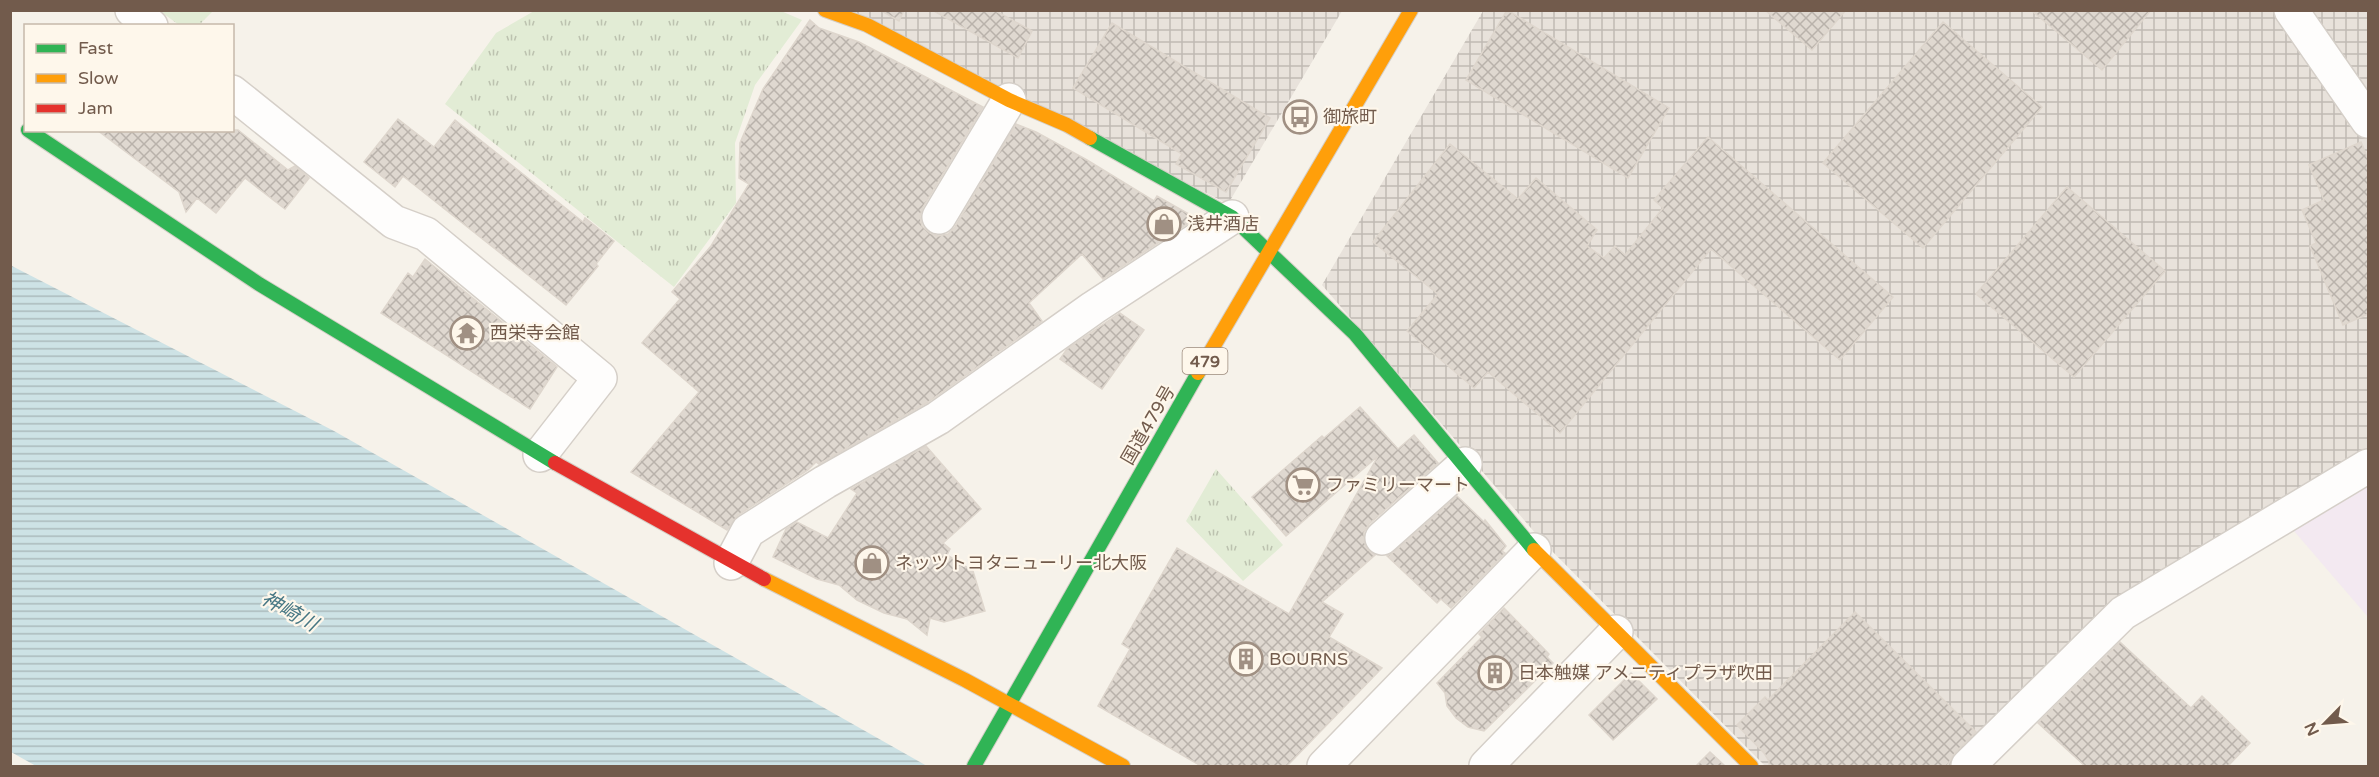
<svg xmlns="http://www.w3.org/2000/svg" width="2379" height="777" font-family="'Varela Round','Noto Sans JP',sans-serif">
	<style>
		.industrial { fill: url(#industrial-grid) }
		.education { fill: #f3e9f1 }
		.grass { fill: url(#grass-tufts) }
		.water { fill: url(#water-rules) }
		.building { fill: url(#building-cross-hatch); stroke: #ded6cd; stroke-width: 1.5 }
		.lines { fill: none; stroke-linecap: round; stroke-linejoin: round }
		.street-casing { stroke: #d5cfc8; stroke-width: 36 }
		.fast-casing { stroke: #d4cec6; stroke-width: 16 }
		.slow-casing { stroke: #d4cec6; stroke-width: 16 }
		.jam-casing { stroke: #d4cec6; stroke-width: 16 }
		.street { stroke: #fefdfc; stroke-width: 33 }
		.fast { stroke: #30b455; stroke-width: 14 }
		.slow { stroke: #ff9f0a; stroke-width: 14 }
		.jam { stroke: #e5322d; stroke-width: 14 }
		.labels { text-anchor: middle; stroke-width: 4.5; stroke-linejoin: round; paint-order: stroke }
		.shield { fill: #fef7eb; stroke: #9c8a7c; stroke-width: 1.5 }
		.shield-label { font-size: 16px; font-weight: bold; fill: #725b4c }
		.poi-label { font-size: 18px; fill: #725b4c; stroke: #fef7eb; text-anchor: start }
		.street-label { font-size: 18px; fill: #725b4c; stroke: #fef7eb }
		.water-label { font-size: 20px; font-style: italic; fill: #477784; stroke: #fef7eb }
	</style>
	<defs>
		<pattern id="industrial-grid" width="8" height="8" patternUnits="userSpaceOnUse" patternTransform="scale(1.5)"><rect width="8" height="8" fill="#e8e2db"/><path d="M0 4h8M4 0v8" fill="none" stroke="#c0bab4"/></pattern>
		<pattern id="grass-tufts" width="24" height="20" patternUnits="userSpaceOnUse" patternTransform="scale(1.5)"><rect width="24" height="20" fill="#e2ecd5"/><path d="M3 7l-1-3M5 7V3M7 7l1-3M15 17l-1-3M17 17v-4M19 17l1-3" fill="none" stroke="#bcc2af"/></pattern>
		<pattern id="water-rules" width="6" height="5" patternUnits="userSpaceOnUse" patternTransform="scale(1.5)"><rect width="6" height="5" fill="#cde2e5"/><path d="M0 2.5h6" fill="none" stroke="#abbabc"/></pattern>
		<pattern id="building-cross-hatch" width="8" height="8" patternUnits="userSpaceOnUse" patternTransform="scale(1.5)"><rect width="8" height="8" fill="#dfd8d0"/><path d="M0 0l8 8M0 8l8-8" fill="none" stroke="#b9b2ab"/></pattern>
	</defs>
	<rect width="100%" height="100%" fill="#f6f2ea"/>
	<path class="industrial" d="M849,11H1342L1228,204Z
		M1483,11H2276L2356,117L2368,140V452L2196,552L1952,766H1765L1543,542L1322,285Z
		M2309,11H2368V96Z"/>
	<path class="education" d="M2368,477V617L2288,524Z"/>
	<path class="grass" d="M160,11H213L198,26L179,25Z
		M781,11L802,20L755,85L735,143L736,203L674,287L445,104L496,33L534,11Z
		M1216,469L1283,545L1243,581L1186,521Z"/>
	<path class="water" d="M10,265L334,431L927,766H36L11,752Z"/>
	<path class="building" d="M880,10H904L899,21Z
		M932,10H994L1032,31L1018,58Z
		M1507,10L1669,108L1628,178L1466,80Z
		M1765,10H1846L1812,50Z
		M2031,10H2151L2102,70Z
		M810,20L819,28L859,42L983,107L923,207L920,216L922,226L930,233L938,236L948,234L955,227L1016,124L1036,132L1087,160L1154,201L1157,196L1196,218L1103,279L1082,254L1029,303L1042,321L928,402L819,464L816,462L808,470L738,515L727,530L631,472L699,392L642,343L680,299L672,292L711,246L749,184L739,178L740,143L763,89Z
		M1943,22L2042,107L1923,248L1823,163Z
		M1112,23L1270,118L1226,192L1176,164L1182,154L1073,88Z
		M398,119L434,147L455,120L583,222L585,218L614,241L596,264L598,266L566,305L403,176L395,187L364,162Z
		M97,130H238L288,170L295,166L309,178L285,209L245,178L216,213L197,198L186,212L179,192Z
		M1708,137L1893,297L1840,360L1711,249L1560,433L1488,372L1474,388L1407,331L1438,294L1373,242L1450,144L1518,199L1536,178L1597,230L1587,246L1604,258L1615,246L1625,255L1663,208L1654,200Z
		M2361,142L2368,159V314L2343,325L2310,246L2316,243L2302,210L2324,200L2309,165Z
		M2067,187L2165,271L2074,377L1976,294Z
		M425,259L557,367L530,409L381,313L408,273L413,277Z
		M1120,313L1144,330L1102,389L1060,359L1067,349Z
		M1360,407L1398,449L1414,435L1438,463L1369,524L1364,532V541L1368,550L1375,555L1322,602L1343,614L1329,637L1382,668L1287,766H1201L1098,706L1130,649L1122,644L1177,548L1289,614L1378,456L1286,536L1252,497L1322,436L1324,438Z
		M926,446L981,509L943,543L950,549L947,555L973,571L985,611L944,622L930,618L927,635L907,619L884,613L857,600L839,585L817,579L773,557L786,529L797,522L828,538L857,493L851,489Z
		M1457,496L1484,522L1485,520L1506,546L1502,551L1505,553L1451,608L1441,599L1437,603L1387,556L1394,552Z
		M1504,608L1549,654L1547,657L1553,663L1484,731L1468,727L1456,718L1447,706L1445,693L1437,683L1482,637L1479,634Z
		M1855,612L1976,732L1955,753L1947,766H1769V761L1764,753L1737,725L1765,697L1768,700Z
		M2120,642L2191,708L2202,696L2250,743L2228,766H2085L2038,723Z
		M1631,673L1657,699L1613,740L1589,715Z
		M1710,752L1725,766H1696Z"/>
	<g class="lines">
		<defs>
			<path id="street" d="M132,10L151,26
				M2291,10L2368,121
				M232,92L394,222L426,234L600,378L540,455
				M939,217L1009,100
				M1382,538L1465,464
				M731,563L748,531L825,482L938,418L1093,308L1232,217
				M1324,766L1534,550
				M1486,766L1616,632
				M1968,766L2123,613L2368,466"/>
			<path id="fast" d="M28,130L259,284L555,463
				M1090,138L1232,217L1355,334L1534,550
				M974,766L1198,373"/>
			<path id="slow" d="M825,10L867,25L1009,100L1067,125L1090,138
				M1198,373L1411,10
				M1534,550L1751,766
				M764,579L965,680L1123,766"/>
			<path id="jam" d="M555,463L764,579"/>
		</defs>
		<use href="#street" class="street-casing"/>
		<use href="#fast" class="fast-casing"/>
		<use href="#slow" class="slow-casing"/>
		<use href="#jam" class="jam-casing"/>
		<use href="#street" class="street"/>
		<use href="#fast" class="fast"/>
		<use href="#slow" class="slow"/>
		<use href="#jam" class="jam"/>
	</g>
	<defs>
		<symbol id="bus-ring" viewBox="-11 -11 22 22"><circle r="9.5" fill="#fef7eb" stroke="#a09083" stroke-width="1.5"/><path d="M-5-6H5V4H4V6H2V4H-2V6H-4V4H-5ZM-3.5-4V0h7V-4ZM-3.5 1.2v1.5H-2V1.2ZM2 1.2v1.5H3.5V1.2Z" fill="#a09083"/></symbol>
		<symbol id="shop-ring" viewBox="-11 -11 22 22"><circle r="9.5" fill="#fef7eb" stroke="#a09083" stroke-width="1.5"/><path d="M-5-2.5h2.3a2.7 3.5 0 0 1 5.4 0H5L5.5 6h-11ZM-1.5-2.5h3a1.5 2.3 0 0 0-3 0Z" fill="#a09083"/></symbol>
		<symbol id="temple-ring" viewBox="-11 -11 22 22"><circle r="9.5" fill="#fef7eb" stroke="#a09083" stroke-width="1.5"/><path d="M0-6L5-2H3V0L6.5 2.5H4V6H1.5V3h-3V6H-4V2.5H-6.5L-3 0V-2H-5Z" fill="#a09083"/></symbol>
		<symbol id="supermarket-ring" viewBox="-11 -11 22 22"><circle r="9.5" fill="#fef7eb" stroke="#a09083" stroke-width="1.5"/><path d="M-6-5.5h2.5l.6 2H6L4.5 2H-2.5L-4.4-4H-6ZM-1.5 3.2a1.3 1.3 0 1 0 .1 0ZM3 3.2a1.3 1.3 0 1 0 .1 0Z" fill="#a09083"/></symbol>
		<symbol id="building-ring" viewBox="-11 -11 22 22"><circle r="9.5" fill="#fef7eb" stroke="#a09083" stroke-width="1.5"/><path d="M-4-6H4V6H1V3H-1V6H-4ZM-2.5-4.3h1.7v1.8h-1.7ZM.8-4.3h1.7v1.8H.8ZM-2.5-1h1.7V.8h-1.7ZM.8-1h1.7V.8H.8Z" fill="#a09083"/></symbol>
	</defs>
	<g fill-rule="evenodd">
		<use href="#bus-ring" x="1281" y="98" width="38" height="38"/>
		<use href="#shop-ring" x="1145" y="205" width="38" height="38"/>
		<use href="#temple-ring" x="448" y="314" width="38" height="38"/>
		<use href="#supermarket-ring" x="1284" y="466" width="38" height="38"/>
		<use href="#shop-ring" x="853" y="544" width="38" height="38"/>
		<use href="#building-ring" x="1227" y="640" width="38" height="38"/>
		<use href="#building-ring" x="1476" y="654" width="38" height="38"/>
	</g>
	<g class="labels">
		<rect class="shield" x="1182.5" y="348" width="45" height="26" rx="4.5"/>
		<g class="shield-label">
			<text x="1205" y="367">479</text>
		</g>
		<g class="poi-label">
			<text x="1323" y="123">御旅町</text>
			<text x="1187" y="230">浅井酒店</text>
			<text x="490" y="339">西栄寺会館</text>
			<text x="1326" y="491">ファミリーマート</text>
			<text x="895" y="569">ネッツトヨタニューリー北大阪</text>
			<text x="1269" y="665">BOURNS</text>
			<text x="1518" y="679">日本触媒 アメニティプラザ吹田</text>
		</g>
		<g class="street-label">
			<text transform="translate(1148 425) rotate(-60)" y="6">国道479号</text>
		</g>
		<g class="water-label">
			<text transform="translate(290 611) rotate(29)" y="7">神崎川</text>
		</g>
	</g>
	<rect width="2379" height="777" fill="none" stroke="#725b4c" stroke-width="24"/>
	<rect x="24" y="24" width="210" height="108" fill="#fef7eb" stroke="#c6b9ab" stroke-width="1.5"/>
	<rect x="36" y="44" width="30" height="9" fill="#30b455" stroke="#c6b9ab" stroke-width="1.5"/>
	<text x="78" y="54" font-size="18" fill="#725b4c">Fast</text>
	<rect x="36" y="74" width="30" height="9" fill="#ff9f0a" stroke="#c6b9ab" stroke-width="1.5"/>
	<text x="78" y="84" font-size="18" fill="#725b4c">Slow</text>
	<rect x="36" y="104" width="30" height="9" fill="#e5322d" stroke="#c6b9ab" stroke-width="1.5"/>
	<text x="78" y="114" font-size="18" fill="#725b4c">Jam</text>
	<g transform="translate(2325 723) rotate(245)" stroke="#fef7eb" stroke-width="4.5" paint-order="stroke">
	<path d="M0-4.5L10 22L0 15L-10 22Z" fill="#725b4c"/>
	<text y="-9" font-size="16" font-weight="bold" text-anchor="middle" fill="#725b4c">N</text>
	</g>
</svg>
